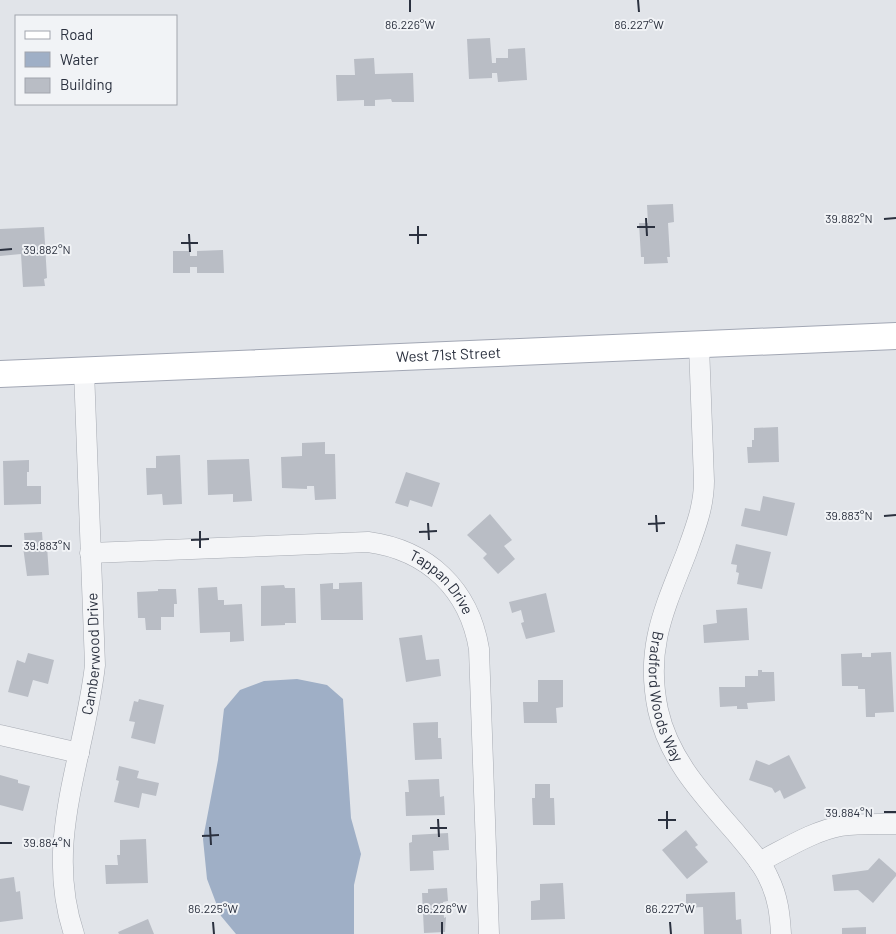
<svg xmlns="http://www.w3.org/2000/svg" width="896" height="934" font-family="Barlow,sans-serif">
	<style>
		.water { fill: #9fafc6 }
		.building { fill: #b9bdc5 }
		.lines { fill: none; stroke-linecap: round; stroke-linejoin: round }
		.minor-casing { stroke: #a7abb3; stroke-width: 21 }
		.major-casing { stroke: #a2a7b4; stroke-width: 28 }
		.minor { stroke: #f4f5f7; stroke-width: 20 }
		.major { stroke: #fff; stroke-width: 26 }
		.ticks { fill: none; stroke: #2b313f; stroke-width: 2 }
		.labels { text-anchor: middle; stroke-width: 4; stroke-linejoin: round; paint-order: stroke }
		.street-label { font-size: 15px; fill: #2b313f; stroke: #f1f3f6 }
		.ticks-label { font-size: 12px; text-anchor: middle; fill: #2b313f; stroke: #f1f3f6; stroke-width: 4; stroke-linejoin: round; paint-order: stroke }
	</style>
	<rect width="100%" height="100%" fill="#e1e4e9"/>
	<path class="water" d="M297,679L327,685L343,699L351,818L361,854L354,885V934H236L221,916L207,879L203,839L218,760L224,709L240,690L264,681Z"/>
	<path class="building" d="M490,38L492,63H496V58H508V49L525,48L527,80L498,82L497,73H492V78L469,79L467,39Z
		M374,58L375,74L413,73L414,102H392L391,99L375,100V106H364V100L337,101L336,75H355L354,59Z
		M673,204L674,222L668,223L670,257H667L668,263L644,264V257H641L639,223H648L647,205Z
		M44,227L47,278L44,279L45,286L23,287L21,254L0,256V229Z
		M223,250L224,273H197V267H190V273H173V251H190V256H197V251Z
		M778,427L779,462L748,463L747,447H752V440H754V428Z
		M325,442V454H335L336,499L315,500L314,486H307V489L282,488L281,457L302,456V443Z
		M180,455L182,504L163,505L162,494L147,495L146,468H156V456Z
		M249,459L252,501L233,502V494L208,495L207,460Z
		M29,460V472H27V486H41V504L4,505L3,461Z
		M406,472L440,483L432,507L410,500L408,507L395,503Z
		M763,496L795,503L787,536L741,526L745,508L760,511Z
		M490,514L512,540L504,546L515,559L498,574L483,558L487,554L467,535Z
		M42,532L43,546H47L49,575L27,576L23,547H25L24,533Z
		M736,544L771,552L762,589L737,584L739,573L736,572L737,565L731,564Z
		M362,582L363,620H321L320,584L333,583V589H339V583Z
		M284,585L285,588H295L296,623H285V625L261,626V586Z
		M217,587L218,600H224V605L242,604L244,641L230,642V632L200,633L198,588Z
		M158,589H176L177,604H174V617H161V630H146L145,618H138L137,592L158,591Z
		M546,593L555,632L526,639L521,623L524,622L521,610L512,613L509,602Z
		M747,608L749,640L704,643L703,625L717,623L716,610Z
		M422,635L426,660L439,659L441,676L406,682L399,638Z
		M891,652L894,712L875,713V717H866L865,689H858V686H842L841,654L862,653V657H871V653Z
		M28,653L54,660L48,684L33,680L28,697L8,692L17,660L25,663Z
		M758,670H762V672H774L775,701L747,703L748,709H737V706L720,707L719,687H745V676H758Z
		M538,680H563V707L556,708L557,723H524L523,702H538Z
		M139,699L164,705L155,744L131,738L135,722L129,721L134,701L138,702Z
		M438,722V738H441L442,759L415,760L413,723Z
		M789,755L806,788L784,799L780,790L775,793L772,788L749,780L756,760L769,765Z
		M119,766L139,771L137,778L159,783L156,796L142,793L139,808L114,802L119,781L116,780Z
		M0,775L18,780V783L30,786L23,811L0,805Z
		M439,779L440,797L444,796L445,815L406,816L405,792H409L408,780Z
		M535,784H550V798H554L555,825H533L532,798H535Z
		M686,830L698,845L695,847L708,862L687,879L662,850Z
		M448,833L449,850L433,851L434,870L410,871L409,843L412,842V835Z
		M146,839L148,883L106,884L105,865H118L117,855H120V840Z
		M879,858L896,873V876L873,903L858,890L834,891L832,875L868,870Z
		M14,877L16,892L20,891L23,919L0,922V879Z
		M563,883L565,919L531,920V901L540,900V884Z
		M447,888L448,901L443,902L444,918L446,917L445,932L424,933L422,893H428V889Z
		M735,892L736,920L741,919L742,934H704L703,907L686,908V894Z
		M148,919L154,934H119L118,932Z
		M866,927V934H842V928Z"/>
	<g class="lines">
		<defs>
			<g id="minor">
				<path id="s1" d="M699,345L704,481C704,507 695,529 686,554C664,610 645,648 658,710C669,760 704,796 736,833C748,848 762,862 769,879C778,897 780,915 781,934"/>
				<path id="s2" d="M90,553L368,542C428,550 469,589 479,649L489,934"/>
				<path d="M0,735L79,753"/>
				<path d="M759,862C785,849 813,831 841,826C859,823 878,824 896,824"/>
				<path id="s3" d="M74,934C43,841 85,757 95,665L84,370"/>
			</g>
			<g id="major">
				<path id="s4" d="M0,374L896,336"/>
			</g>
		</defs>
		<use href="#minor" class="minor-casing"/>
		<use href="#major" class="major-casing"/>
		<use href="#minor" class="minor"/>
		<use href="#major" class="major"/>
	</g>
	<path class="ticks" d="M410,0V12M638,0L639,12M646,218L647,236M884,219L896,218M418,226V244M637,227H655M189,234L190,252M409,235H427M181,243H198M0,250L12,249M656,515L657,532M884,516L896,515M428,523L429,540M648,524L665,523M200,531V548M419,532L437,531M191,540L209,539M0,546H12M667,811V829M884,812H896M438,819L439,837M658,820H676M210,827L211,845M430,828H447M202,836L219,835M0,843H12M213,922L214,934M442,922V934M670,922L671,934"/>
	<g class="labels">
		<g class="street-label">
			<text dy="5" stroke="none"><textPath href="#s4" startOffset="449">West 71st Street</textPath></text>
			<text dy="5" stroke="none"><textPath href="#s2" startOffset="365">Tappan Drive</textPath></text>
			<text dy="5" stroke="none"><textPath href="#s3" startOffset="284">Camberwood Drive</textPath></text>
			<text dy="5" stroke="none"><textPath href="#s1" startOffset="361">Bradford Woods Way</textPath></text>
		</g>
	</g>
	<g class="ticks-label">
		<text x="410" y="29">86.226°W</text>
		<text x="639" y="29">86.227°W</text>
		<text x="849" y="223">39.882°N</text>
		<text x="47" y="254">39.882°N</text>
		<text x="849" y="520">39.883°N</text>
		<text x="47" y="550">39.883°N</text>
		<text x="849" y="817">39.884°N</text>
		<text x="47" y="847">39.884°N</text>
		<text x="213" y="913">86.225°W</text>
		<text x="442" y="913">86.226°W</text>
		<text x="670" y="913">86.227°W</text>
	</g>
	<rect x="15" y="15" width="162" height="90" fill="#f1f3f6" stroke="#a2a5ad"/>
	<rect x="25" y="31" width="25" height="8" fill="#ffffff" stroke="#a2a5ad"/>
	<text x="60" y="40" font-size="15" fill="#2b313f">Road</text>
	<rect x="25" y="52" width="25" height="15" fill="#9fafc6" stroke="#a2a5ad"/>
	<text x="60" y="65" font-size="15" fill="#2b313f">Water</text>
	<rect x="25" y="78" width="25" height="15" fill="#b9bdc5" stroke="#a2a5ad"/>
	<text x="60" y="90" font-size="15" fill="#2b313f">Building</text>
</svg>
